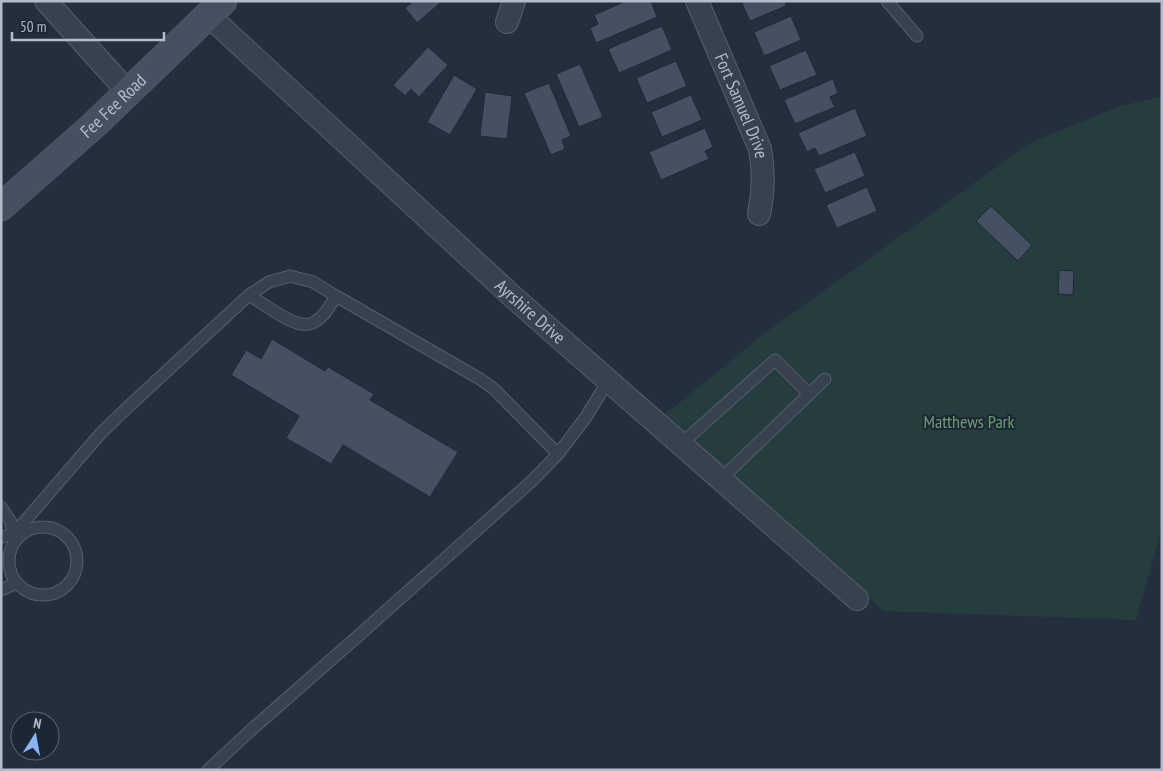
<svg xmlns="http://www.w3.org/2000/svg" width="1163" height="771" font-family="'PT Sans Narrow',sans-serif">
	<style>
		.green { fill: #263c3f }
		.building { fill: #455162; stroke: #1f2835 }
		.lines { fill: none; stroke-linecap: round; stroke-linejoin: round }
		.lane-casing { stroke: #565f6c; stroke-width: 13 }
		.street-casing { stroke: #565f6c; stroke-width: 24 }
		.secondary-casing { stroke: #565f6c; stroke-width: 29 }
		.lane { stroke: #38414e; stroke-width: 11 }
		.street { stroke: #38414e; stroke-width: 22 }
		.secondary { stroke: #465061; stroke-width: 28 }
		.labels { text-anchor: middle; stroke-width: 4; stroke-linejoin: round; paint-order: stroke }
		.street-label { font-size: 18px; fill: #b4bcc9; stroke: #1d2633 }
		.park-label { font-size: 18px; fill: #6b9a76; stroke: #1d2633 }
	</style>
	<rect width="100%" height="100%" fill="#242f3e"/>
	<path class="green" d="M1162,96V527L1136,620L883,611L663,416L765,333L1030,143L1117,107Z"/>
	<path class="building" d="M413,1H438L440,3L417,23L405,8Z
		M626,1H651L657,17L596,43L590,28L598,24L594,15Z
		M741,1H785L786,6L750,21Z
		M791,16L801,40L764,56L754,32Z
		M662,26L672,50L619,73L608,49Z
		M428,47L448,65L419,97L411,89L405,96L393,85Z
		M806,50L817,75L780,90L769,66Z
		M676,61L687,86L647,103L636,78Z
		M580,64L603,117L579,127L556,74Z
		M454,75L477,89L450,135L427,122Z
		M833,79L838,93L830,97L835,107L795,124L784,100Z
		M549,83L571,136L562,140L565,149L551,155L524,93Z
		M485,92L512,96L507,139L480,136Z
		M691,95L702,120L662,137L651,112Z
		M855,108L867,136L819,156L815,148L807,152L798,133Z
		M705,128L713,147L705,151L709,159L661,180L649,152Z
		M855,152L865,176L825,193L814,169Z
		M867,187L877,211L837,228L826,205Z
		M991,206L1032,245L1018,261L976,221Z
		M1059,270L1074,271L1073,295L1058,294Z
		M272,339L325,371L328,367L374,394L370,400L458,452L430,497L343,445L331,464L286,438L299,416L231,375L246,350L261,359Z"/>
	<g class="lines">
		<defs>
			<path id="lane" d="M887,1L917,36
				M249,295C262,303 283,319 297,323C303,325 311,325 316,321C325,316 330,305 336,296
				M681,444L775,360L809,394
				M721,479L825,379
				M1,507L11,522L13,535L15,539
				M9 561a34 34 0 1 1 68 0a34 34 0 1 1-68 0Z
				M1,537L13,535L101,433L128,407L249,295L269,282L290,276L313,282L336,296L480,379L494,389L558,454
				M1,590L17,583
				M208,770L250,731L358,636L533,480L558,454L586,417L608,381"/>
			<g id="street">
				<path d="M46,1L128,92"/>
				<path id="s1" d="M697,1L760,149C764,171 764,191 759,214"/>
				<path id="s2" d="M208,15L512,296L857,599"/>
				<path d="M507,22L514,1"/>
			</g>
			<g id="secondary">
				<path id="s3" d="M1,207L95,124L223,1"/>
			</g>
		</defs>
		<use href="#lane" class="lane-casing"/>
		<use href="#street" class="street-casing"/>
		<use href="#secondary" class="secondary-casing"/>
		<use href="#lane" class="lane"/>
		<use href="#street" class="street"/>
		<use href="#secondary" class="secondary"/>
	</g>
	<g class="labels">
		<g class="street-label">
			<text dy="6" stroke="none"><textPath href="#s3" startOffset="151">Fee Fee Road</textPath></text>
			<text dy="6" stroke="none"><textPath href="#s1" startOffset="114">Fort Samuel Drive</textPath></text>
			<text dy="6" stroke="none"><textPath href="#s2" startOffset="438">Ayrshire Drive</textPath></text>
		</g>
		<g class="park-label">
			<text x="969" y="428">Matthews Park</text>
		</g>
	</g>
	<rect width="1163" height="771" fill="none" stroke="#b4bcc9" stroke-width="5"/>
	<g transform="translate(35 736) rotate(11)"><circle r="24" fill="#1d2633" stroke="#59626f"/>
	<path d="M0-4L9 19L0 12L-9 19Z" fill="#8ab4f8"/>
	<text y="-8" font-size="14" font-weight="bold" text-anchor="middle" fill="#b4bcc9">N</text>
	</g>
	<path d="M12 32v8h152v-8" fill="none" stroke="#b4bcc9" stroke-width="2.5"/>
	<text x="20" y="32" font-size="15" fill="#b4bcc9" stroke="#1d2633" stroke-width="4" paint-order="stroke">50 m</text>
</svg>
